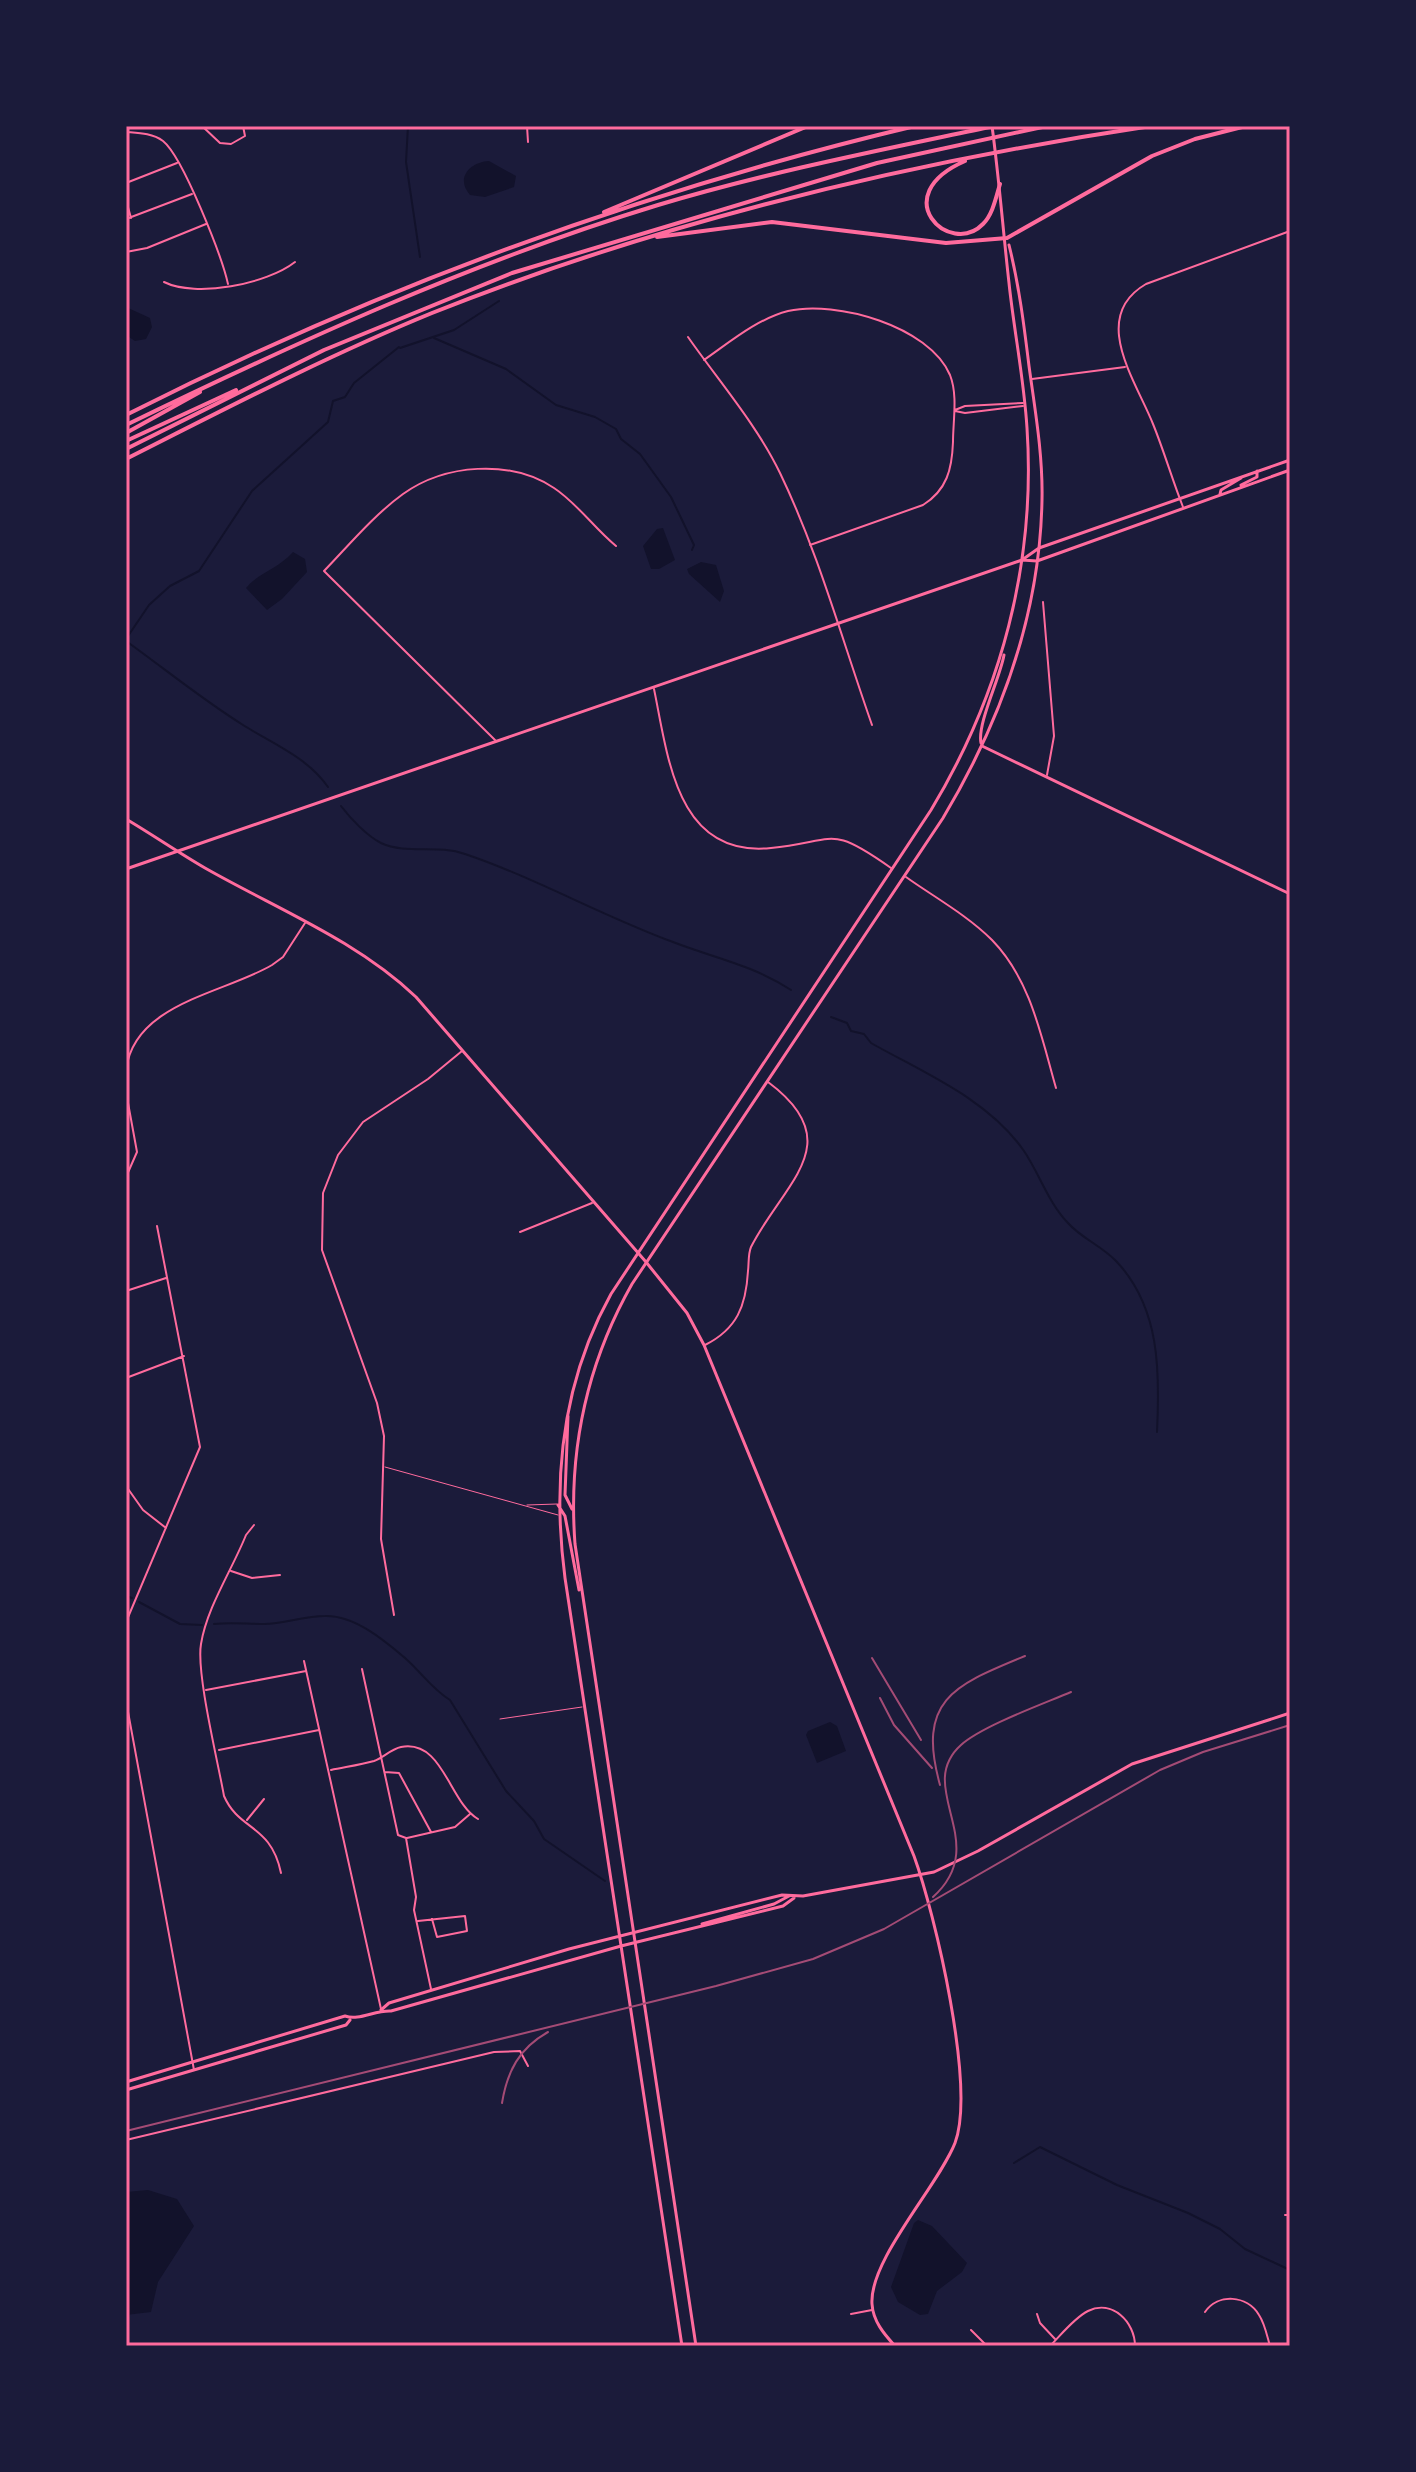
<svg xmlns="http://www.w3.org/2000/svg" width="1416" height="2472" font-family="Overpass,sans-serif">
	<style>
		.water { fill: #12122b }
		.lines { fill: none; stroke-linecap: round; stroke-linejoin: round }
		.stream { stroke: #12122b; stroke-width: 2 }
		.service { stroke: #ff6b9d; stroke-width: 1 }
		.minor { stroke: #ff6b9d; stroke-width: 2 }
		.secondary { stroke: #ff6b9d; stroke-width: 3 }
		.primary { stroke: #ff6b9d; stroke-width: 3 }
		.motorway { stroke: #ff6b9d; stroke-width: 4 }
		.rail { stroke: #a44b75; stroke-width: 2 }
		.neatline { fill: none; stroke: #ff6b9d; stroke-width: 3 }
	</style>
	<rect width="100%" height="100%" fill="#1b1b3a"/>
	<path class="water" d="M489,161L516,176L514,187L485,197L470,195C455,178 470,162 489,161Z
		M126,307L150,318L152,327L146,339L135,341L126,335Z
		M663,528L675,560L659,569H651L643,546L657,529Z
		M293,552L305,559L307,572L282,599L267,610L246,588C258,573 278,569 293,552Z
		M701,562L716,565L724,591L720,602L689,574L687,569Z
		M830,1722L837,1726L846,1751L817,1763L806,1735L808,1731Z
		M148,2190L177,2199L194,2226L158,2282L151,2312L126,2315V2192Z
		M918,2220L932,2226L967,2263L962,2272L937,2291L928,2314L920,2315L898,2302L891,2287L914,2223Z"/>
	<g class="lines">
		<path class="stream" d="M408,126L406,162L420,257
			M434,338L506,369L556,405L595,417L616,429L621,439L640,454L671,497L694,545L692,550
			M400,348L454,330L499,301
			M126,639L149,605L170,586L199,571L252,491L328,422L333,401L345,397L354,383L399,347
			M126,641C165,669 203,700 243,725C273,744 307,757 328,787
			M341,806C350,818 367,836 381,843C407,855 437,844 465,854C536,878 602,916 673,942C714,958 753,965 791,990
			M831,1017L847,1023L851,1031L864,1034L871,1043C924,1073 988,1099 1024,1151C1039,1173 1049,1204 1068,1223C1081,1238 1102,1246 1116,1261C1160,1307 1160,1371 1157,1432
			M126,1596L132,1598
			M139,1602L180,1624L202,1625
			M214,1624C232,1622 246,1624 264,1624C284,1624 304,1616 325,1616C354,1615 384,1640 405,1658C421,1672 432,1689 450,1700L506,1791L534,1821L544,1839L605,1881
			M1014,2163L1040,2147L1117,2185L1188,2213L1220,2229L1245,2249L1290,2270
			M127,2324L129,2313
			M126,2330V2328"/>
		<path class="service" d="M385,1467L558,1515
			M527,1505L557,1504
			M500,1719L582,1707"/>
		<path class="minor" d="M202,126L220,143L231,144L245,136L243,126
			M296,126H310
			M527,126L528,142
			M126,132C138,133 152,133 163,141C183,157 222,257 228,284
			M126,183L177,163
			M126,200L131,218
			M126,219L192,194
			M126,252L147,248L206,224
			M164,282C196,298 267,284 295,262
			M688,337C718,380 757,425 780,473C819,554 842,640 872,725
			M704,360C730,342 757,319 788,311C836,300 929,326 950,375C958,395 953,421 953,442C952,469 947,490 923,505L810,545
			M1032,379L1125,367
			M955,410L965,406L1023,403
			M955,411L965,413L1023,406
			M1183,507C1172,479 1164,451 1153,424C1136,381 1089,317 1146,284L1290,231
			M1043,602L1054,736L1047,775
			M654,689C668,756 676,858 771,848C838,841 829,824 891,868
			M496,741L324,571C349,545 374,515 403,494C445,464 510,459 554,488C577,503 594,528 616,546
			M906,877C934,897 967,915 992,940C1031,980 1041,1036 1056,1088
			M126,1070C134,1003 225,993 272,965L283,957L305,923
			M126,1092L137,1152L126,1177
			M520,1232L592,1203
			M126,1291L166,1278
			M705,1345C737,1329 746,1306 748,1271C749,1263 748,1254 751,1247C784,1182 850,1143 768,1082
			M126,1378L184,1356
			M126,1486L143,1510L166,1528
			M254,1525L246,1535C232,1570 207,1607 201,1644C196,1673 218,1762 224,1796C239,1831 271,1824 281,1873
			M231,1571L252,1578L280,1575
			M394,1615L381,1539L384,1436L377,1403L322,1250L323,1193L338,1155L363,1122L428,1079L462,1051
			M126,1622L200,1447L157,1226
			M304,1661L381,2009
			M362,1669L398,1835L406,1838L416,1897L414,1910L431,1989
			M206,1690L306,1671
			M126,1701L194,2070
			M219,1750L319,1730
			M331,1770C345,1767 360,1765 374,1761C383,1758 391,1749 401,1747C443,1739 449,1802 478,1819
			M385,1772L399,1773L431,1832
			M247,1820L264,1799
			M407,1838L455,1827L470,1814
			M418,1921L465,1916L467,1931L437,1937L432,1919
			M126,2140L494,2052L520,2051L528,2066
			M1285,2215H1290
			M1205,2312C1218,2293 1247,2295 1259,2315C1265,2324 1267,2336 1270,2346
			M851,2314L872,2310
			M1037,2314L1040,2323L1055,2339
			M971,2330L987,2346
			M1050,2346C1061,2335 1074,2318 1088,2311C1112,2299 1135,2322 1135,2346"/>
		<path class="secondary" d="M982,746L1290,894
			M126,819C153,835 179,853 205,868C277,909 356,940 416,997L646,1262L687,1313L704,1345L914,1856C935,1914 976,2087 955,2143C938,2186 869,2260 872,2304C873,2321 884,2334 895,2346"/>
		<path class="primary" d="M1241,485L1257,477V471
			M1220,494L1221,490L1241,478
			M1022,560L1037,561L1290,470
			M981,743C977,724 1000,678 1004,655
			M126,869L1022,560L1039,548L1290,460
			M568,1416L565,1495L572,1509
			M558,1505L565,1516L579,1590
			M702,1924L774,1904L789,1896
			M381,2010L389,2003L569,1949L782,1895L803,1896L934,1872L978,1851L1132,1764L1290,1713
			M126,2082L345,2016C359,2021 375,2010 391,2011L621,1946L783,1906L794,1898
			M126,2090L346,2025L350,2020
			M682,2346L565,1578C552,1479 562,1382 611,1294L931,810C1001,694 1036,563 1027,428C1024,379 1014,331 1009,283C1003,230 999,178 992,126
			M696,2346L575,1544C568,1451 586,1365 632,1284L943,818C1001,721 1040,613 1042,500C1043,455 1035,410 1029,366C1024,325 1019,285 1009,245"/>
		<path class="motorway" d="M965,161C885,196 950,258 983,224C993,214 996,197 1000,184
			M604,212L808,126
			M657,237L772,222L946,243L1007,238L1152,156L1195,139L1246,126
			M126,415C377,288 641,191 915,126
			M126,425C299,341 474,261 658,205C768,172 881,150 994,126
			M126,433L200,392
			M126,441L236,390
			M126,449L324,350L512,273L877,163L1047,126
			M126,459C227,408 327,356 432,313C662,221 906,163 1151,126"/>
		<path class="rail" d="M872,1658L921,1740
			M880,1698L894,1725L932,1768
			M940,1785C916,1699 955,1685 1025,1656
			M933,1897C993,1843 913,1788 961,1745C982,1726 1043,1704 1071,1692
			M502,2103C507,2072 519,2048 548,2032
			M126,2131L716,1986L813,1959L884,1929L1160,1770L1203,1752L1290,1725"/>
	</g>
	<rect width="1416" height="2472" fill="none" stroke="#1b1b3a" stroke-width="256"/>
	<rect x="128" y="128" width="1160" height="2216" class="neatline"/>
</svg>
